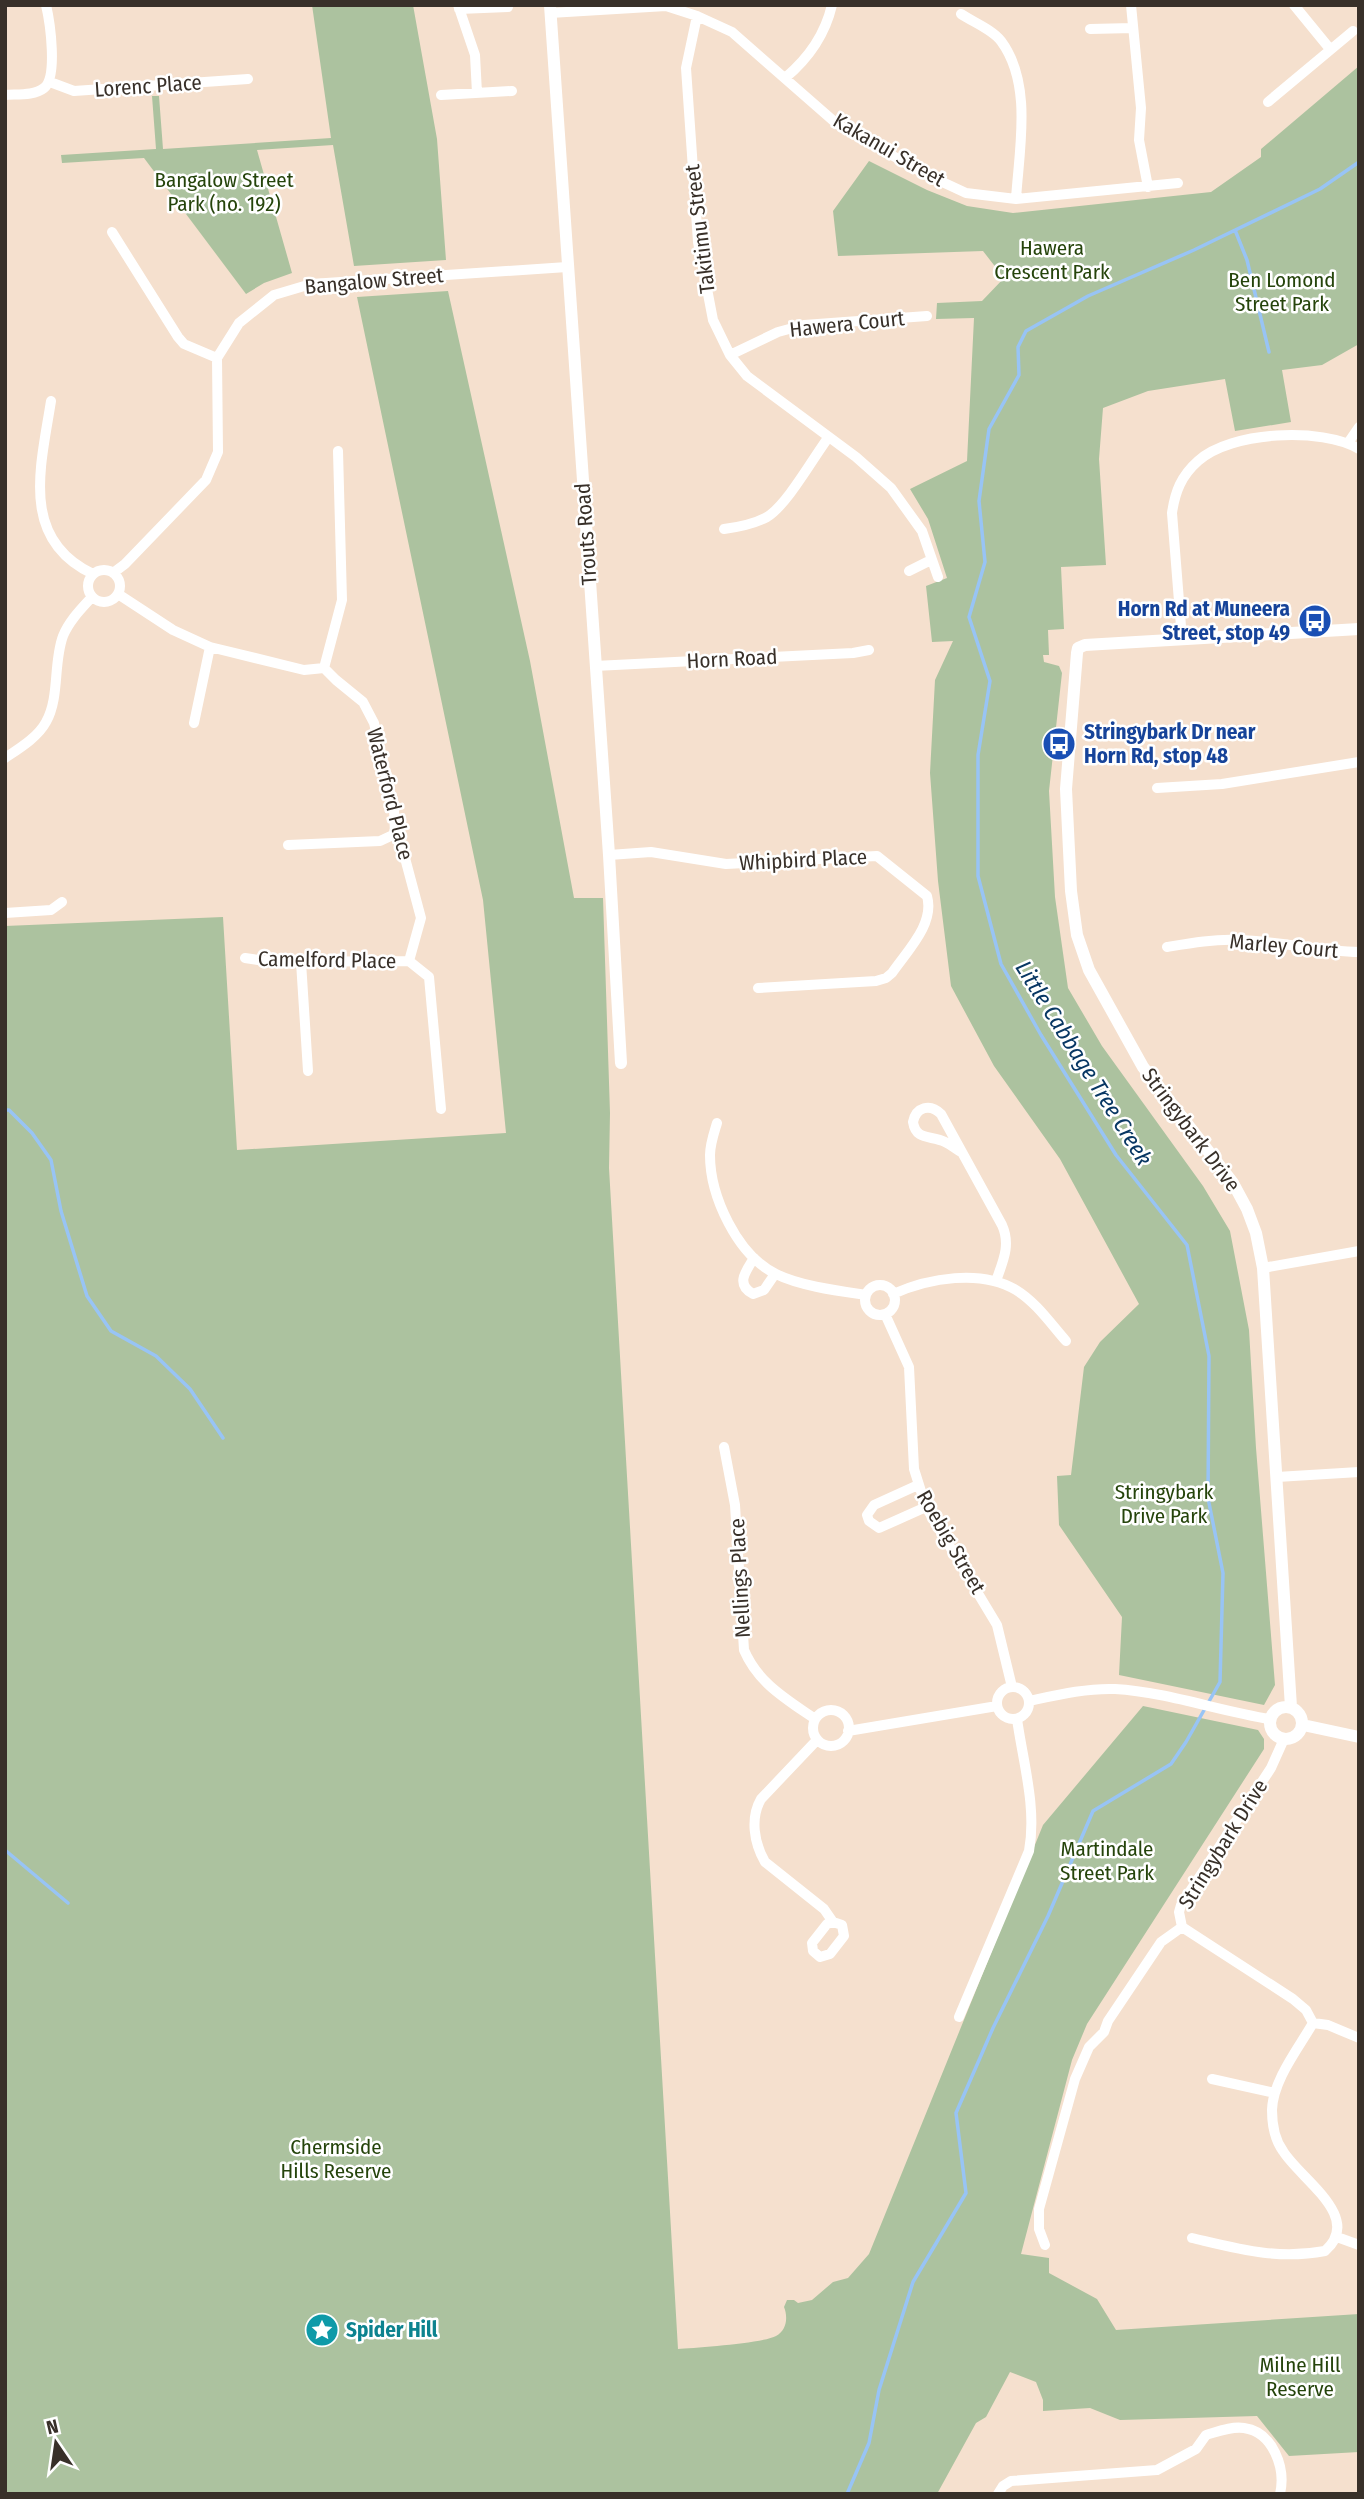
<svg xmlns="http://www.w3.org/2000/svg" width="1364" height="2499" font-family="'Fira Sans Condensed',sans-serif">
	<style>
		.green { fill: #acc29f }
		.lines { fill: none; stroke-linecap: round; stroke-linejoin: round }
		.stream { stroke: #98c4f5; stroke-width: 3.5 }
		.minor { stroke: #fff; stroke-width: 10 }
		.tertiary { stroke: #fff; stroke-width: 12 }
		.labels { text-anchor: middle; stroke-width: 5; stroke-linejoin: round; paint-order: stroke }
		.street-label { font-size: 21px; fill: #383029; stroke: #fff }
		.park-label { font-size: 21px; fill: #25440b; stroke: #fff }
		.transit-label { font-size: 21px; font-weight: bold; fill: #164399; stroke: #fff; text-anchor: end }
		.culture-label { font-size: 21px; font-weight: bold; fill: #0d838f; stroke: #fff; text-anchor: start }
		.water-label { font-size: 23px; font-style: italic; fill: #083763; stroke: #fff }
	</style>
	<rect width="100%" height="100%" fill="#f5e0ce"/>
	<path class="green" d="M312,5H413L437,139L446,260L354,266L333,145L257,150L292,273L264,283L246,294L144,158L62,163L61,155L156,149L152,96H159L163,149L331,138Z
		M1359,66V344L1322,365L1282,370L1291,422L1235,431L1225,379L1148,391L1103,408L1099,459L1106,565L1061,567L1064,629L1048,630L1049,655H1043L1044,662L1059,666L1062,673L1049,791L1055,897L1068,988L1102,1046L1203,1186L1230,1231L1249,1330L1256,1448L1275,1685L1264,1705L1119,1675L1122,1617L1059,1525L1057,1476L1071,1475L1084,1367L1100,1342L1139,1304L1060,1159L994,1066L951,986L938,881L930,773L935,680L953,641L932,642L926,586L947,578L928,519L910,489L967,461L974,318L936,319L937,303L982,301L1004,278L983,251L838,256L833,211L869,161L927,190L967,206L1013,213L1211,192L1261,157V149Z
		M448,291L530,661L574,898H603L610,1113L609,1168L678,2349C695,2348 764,2343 776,2336C787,2330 788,2317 784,2307L787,2300H794L798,2303L812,2300L833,2282L848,2278L869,2254L1043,1825L1143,1706L1258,1730L1264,1739V1749L1087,2024L1072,2060L1021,2254L1049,2258V2273L1097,2299L1116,2330L1359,2314V2452L1289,2456L1257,2416L1120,2420L1090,2408L1043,2411V2400L1036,2382L1010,2372L986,2417L976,2423L937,2494H5V926L223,917L237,1150L506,1133L483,900L357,297Z"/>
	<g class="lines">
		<path class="stream" d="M1235,230L1247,260L1269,352
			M5,1110H9L32,1133L51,1160L61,1211L87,1296L111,1331L156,1356L190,1389L223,1438
			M5,1850L68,1903
			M847,2494L869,2443L879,2390L913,2282L966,2193L956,2113L993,2028L1048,1916L1093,1811L1171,1764L1186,1742L1220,1682L1223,1573L1208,1498L1209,1356L1187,1245L1116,1155L1041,1035L1001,964L978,876V755L990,681L969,617L985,562L979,501L989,429L1019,375L1018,347L1026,331L1088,296L1194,250L1320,189L1359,162"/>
		<path class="minor" d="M458,5L475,55L477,93
			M1131,5L1141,108L1139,140L1148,187
			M1294,5L1330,49
			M459,9L508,7
			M550,13L666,6L697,16L732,32L837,124L923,173L966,193L1016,199L1178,183
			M961,14C973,22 993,30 1001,41C1033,84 1019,150 1016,199
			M697,16L686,68L698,242L713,320L730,355L747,376L856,457L891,488L922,531L938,577
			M1090,29L1133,28
			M785,78C809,58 825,35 832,5
			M50,82L74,91L248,79
			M5,95C17,94 34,96 44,88C58,77 50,22 46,5
			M441,95L512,91
			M1268,102L1353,31
			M112,232L178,337L184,344L217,358
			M730,355L778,332L804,325L927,316
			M51,401C41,466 19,539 93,574
			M1348,443L1359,427
			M724,529C739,527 754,524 767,517C787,505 813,458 828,438
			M88 586a16 16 0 1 1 32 0a16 16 0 1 1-32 0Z
			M909,571L931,560
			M113,573L125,564L206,480L218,452L217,358L239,323L274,295L311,284L567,267
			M118,594L173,630L210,647L304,670L324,668L336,680L363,702L374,723L394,810L395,834L405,858L421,918L409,961L429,977L441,1109
			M1182,639L1172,513C1175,492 1181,476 1198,461C1231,431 1322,427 1359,449
			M595,666L853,653L869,650
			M324,668L342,600L338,451
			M194,723L210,647
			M5,758C20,748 38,737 46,722C60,697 53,663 63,636C69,621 81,609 92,597
			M1157,788L1222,784L1359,762
			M288,845L380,841L395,834
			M609,855L651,852L726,864L877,856L927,896C935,924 907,951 892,973L886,978L876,981L758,988
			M5,913L51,910L62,902
			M1167,947C1191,943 1214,939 1238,940C1278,941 1318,951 1359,952
			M245,958L272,962L409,961
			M301,962L308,1071
			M717,1123C714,1133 710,1144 710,1155C710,1196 737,1255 776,1274C800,1286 839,1291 866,1295
			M961,1152C956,1149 951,1145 945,1142C931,1135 916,1141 913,1122C916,1107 930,1103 941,1114L1002,1225C1011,1245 1003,1261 996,1281
			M754,1258C746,1271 735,1284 753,1294L764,1290L775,1274
			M1263,1268L1359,1251
			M865 1300a15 15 0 1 1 30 0a15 15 0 1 1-30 0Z
			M893,1294C929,1278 981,1269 1016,1290C1036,1302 1051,1324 1066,1341
			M885,1314L909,1367L914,1469L926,1507L997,1625L1012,1687
			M724,1447L735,1505L744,1650C758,1683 786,1699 815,1719
			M1277,1477L1359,1472
			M918,1485L874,1505L867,1515L869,1521L879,1528L926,1507
			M997 1703a16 16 0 1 1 32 0a16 16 0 1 1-32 0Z
			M1029,1701C1057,1695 1086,1688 1115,1689C1167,1692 1219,1711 1270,1719
			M813 1728a18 18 0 1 1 36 0a18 18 0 1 1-36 0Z
			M848,1731L997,1706
			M817,1740L761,1799C750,1818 754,1843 765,1862L824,1909L833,1922L842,1925L844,1936L830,1954L820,1957L813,1951L812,1943L827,1924L833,1922
			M1182,1927L1293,1999L1306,2010L1313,2023L1328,2025L1359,2038
			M959,2017L1029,1851C1037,1808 1023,1762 1017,1719
			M1212,2079L1275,2093
			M1337,2237L1359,2245
			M1192,2238C1239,2249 1277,2260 1325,2251C1364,2217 1300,2179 1283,2151C1275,2140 1272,2124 1272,2110C1273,2080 1298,2049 1313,2023
			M1045,2245L1039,2229V2209L1075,2079L1089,2047L1104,2032L1108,2021L1161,1942L1182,1927L1179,1912L1181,1905L1271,1768L1284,1739
			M998,2494L1003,2486L1011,2481L1157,2470L1196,2449L1206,2435C1217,2432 1231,2426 1244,2428C1273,2432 1286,2468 1280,2494"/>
		<path class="tertiary" d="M550,5L609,855L621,1063
			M1270 1723a16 16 0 1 1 32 0a16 16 0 1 1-32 0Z
			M1291,1707L1263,1268L1256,1233L1247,1209L1233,1183L1143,1067L1089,970L1077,935L1071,891L1066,789L1077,653L1078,648L1085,645L1359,629
			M1303,1725L1359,1737"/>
	</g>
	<defs>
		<symbol id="bus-disc" viewBox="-11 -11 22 22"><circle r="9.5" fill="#1a4fb4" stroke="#fff"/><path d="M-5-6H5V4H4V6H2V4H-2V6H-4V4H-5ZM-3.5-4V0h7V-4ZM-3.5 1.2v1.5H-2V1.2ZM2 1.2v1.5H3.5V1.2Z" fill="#fff"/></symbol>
		<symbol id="sight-disc" viewBox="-11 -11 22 22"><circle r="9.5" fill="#0f9aa8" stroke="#fff"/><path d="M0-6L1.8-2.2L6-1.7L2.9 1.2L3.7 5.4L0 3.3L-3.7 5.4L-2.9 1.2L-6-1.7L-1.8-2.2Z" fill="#fff"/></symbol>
	</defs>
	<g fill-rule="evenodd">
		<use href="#bus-disc" x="1296" y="602" width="38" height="38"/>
		<use href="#bus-disc" x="1040" y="725" width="38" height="38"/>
		<use href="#sight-disc" x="303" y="2311" width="38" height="38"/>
	</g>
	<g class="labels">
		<g class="street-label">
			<text transform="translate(148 86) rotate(-4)" y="7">Lorenc Place</text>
			<text transform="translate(889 150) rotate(30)" y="7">Kakanui Street</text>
			<text transform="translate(700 229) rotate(-97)" y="7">Takitimu Street</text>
			<text transform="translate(374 281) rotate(-5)" y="7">Bangalow Street</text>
			<text transform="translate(847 324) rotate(-6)" y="7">Hawera Court</text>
			<text transform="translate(586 534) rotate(-94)" y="7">Trouts Road</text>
			<text transform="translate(732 659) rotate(-3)" y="7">Horn Road</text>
			<text transform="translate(390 794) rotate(76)" y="7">Waterford Place</text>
			<text transform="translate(803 860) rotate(-3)" y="7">Whipbird Place</text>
			<text transform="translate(1284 946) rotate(5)" y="7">Marley Court</text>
			<text transform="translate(327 960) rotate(1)" y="7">Camelford Place</text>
			<text transform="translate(1191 1130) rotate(53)" y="7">Stringybark Drive</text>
			<text transform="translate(951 1542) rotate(60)" y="7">Roebig Street</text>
			<text transform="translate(740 1578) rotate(-93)" y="7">Nellings Place</text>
			<text transform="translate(1223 1844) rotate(-58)" y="7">Stringybark Drive</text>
		</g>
		<g class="park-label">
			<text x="224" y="187">Bangalow Street<tspan x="224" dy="24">Park (no. 192)</tspan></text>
			<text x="1052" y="255">Hawera<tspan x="1052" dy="24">Crescent Park</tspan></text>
			<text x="1282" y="287">Ben Lomond<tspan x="1282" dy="24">Street Park</tspan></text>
			<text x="1164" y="1499">Stringybark<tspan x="1164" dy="24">Drive Park</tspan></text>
			<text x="1107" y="1856">Martindale<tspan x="1107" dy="24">Street Park</tspan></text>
			<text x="336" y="2154">Chermside<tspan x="336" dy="24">Hills Reserve</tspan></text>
			<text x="1300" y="2372">Milne Hill<tspan x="1300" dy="24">Reserve</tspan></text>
		</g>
		<g class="transit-label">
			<text x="1290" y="616">Horn Rd at Muneera<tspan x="1290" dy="24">Street, stop 49</tspan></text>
			<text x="1084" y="739" text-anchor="start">Stringybark Dr near<tspan x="1084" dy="24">Horn Rd, stop 48</tspan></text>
		</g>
		<g class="culture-label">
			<text x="346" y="2337">Spider Hill</text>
		</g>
		<g class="water-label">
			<text transform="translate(1084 1063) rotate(58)" y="8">Little Cabbage Tree Creek</text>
		</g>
	</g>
	<rect width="1364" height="2499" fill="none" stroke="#383029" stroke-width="14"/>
	<g transform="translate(56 2443) rotate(347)" stroke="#ffffff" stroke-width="5" paint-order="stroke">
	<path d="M0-5L12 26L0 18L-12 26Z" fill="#383029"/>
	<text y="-10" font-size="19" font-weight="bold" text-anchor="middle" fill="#383029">N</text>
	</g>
</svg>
